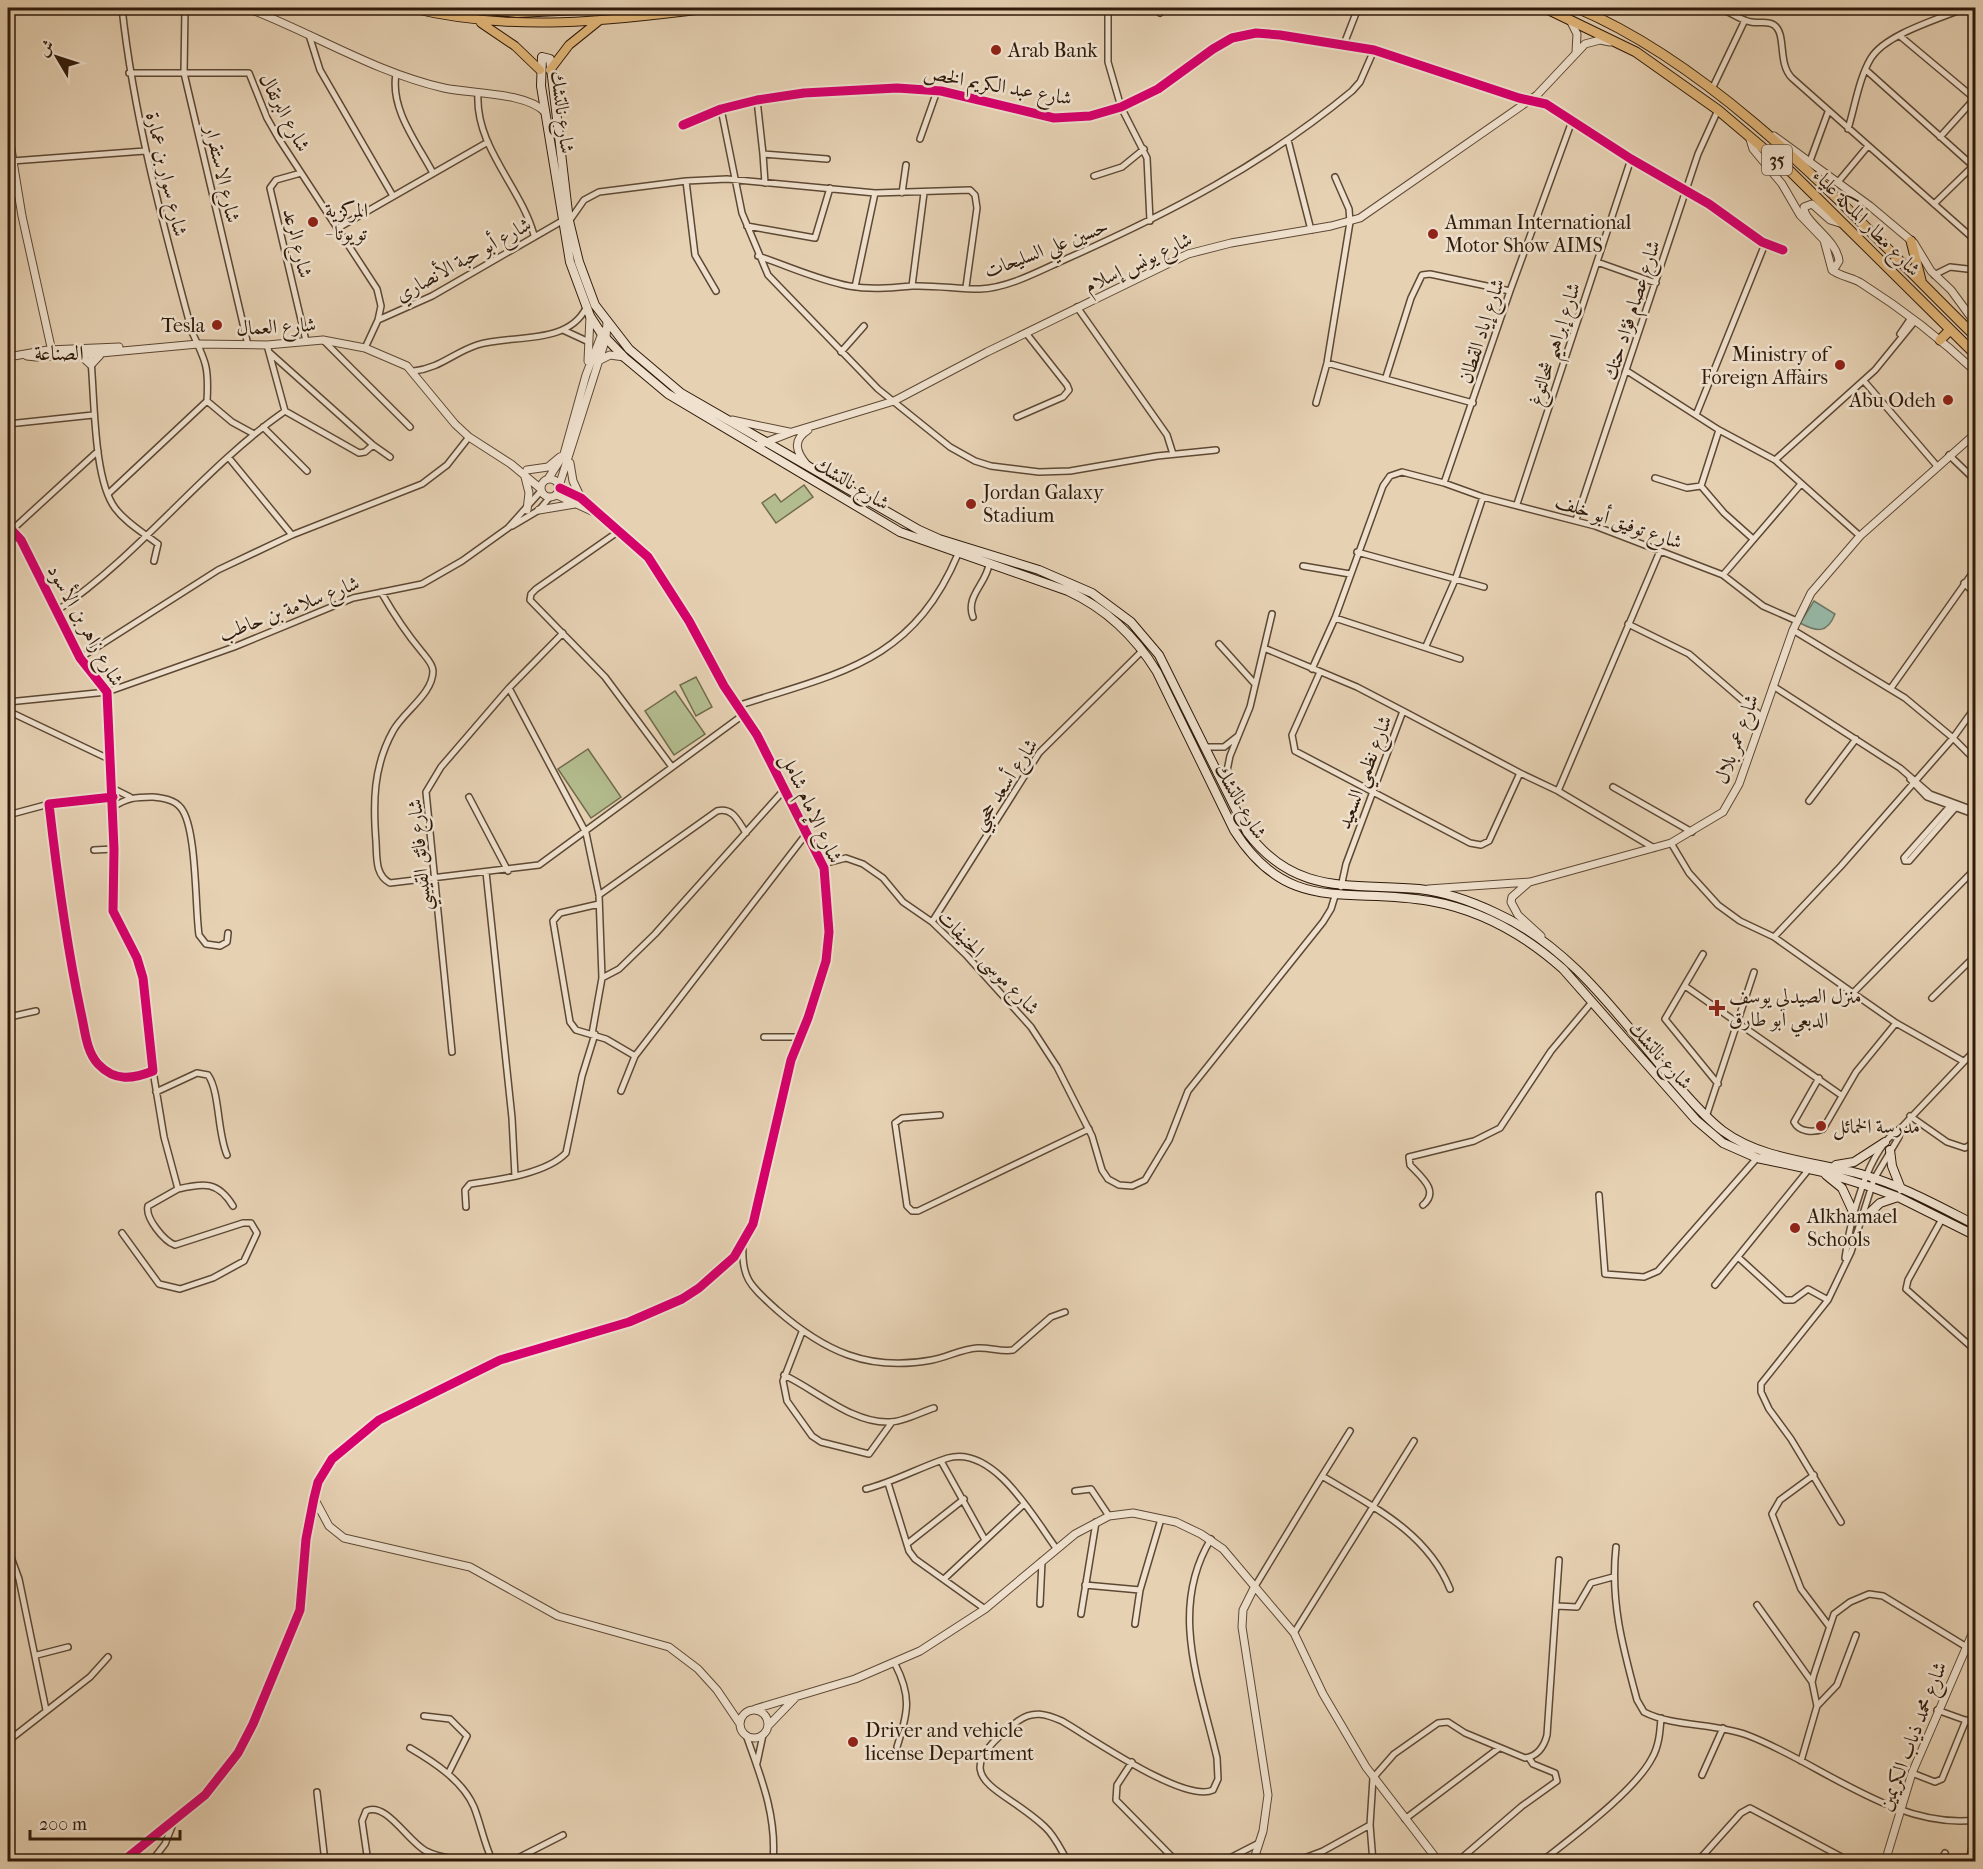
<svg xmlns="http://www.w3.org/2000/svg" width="1983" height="1869" font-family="'IM FELL French Canon',Amiri,serif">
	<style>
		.green { fill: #b3bc8e; stroke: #716b4c; stroke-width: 1.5 }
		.water { fill: #97b8a6; stroke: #6d7968; stroke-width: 1.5 }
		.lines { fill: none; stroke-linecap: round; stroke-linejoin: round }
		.minor-casing { stroke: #5d4834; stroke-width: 8 }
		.tertiary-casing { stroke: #5d4834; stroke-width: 9 }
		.secondary-casing { stroke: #2f1a0a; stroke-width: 10 }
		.trunk-casing { stroke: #2f1a0a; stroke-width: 10 }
		.motorway-casing { stroke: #2f1a0a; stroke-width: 11 }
		.minor { stroke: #efe1ce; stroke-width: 5 }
		.tertiary { stroke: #efe1ce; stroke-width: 7 }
		.secondary { stroke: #efe1ce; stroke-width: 8 }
		.trunk { stroke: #e3b87a; stroke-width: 8 }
		.motorway { stroke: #e3b87a; stroke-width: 9 }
		.cycleway-casing { stroke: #efe1ce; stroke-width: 13 }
		.cycleway { stroke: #d6006c; stroke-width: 9 }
		.poi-dot { fill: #8f2418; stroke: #efe1ce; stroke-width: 2 }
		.labels { text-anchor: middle; stroke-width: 5; stroke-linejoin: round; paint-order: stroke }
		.shield { fill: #efe1ce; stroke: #695645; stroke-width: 1.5 }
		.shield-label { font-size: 18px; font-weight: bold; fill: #2f1a0a }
		.poi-label { font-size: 20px; fill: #2f1a0a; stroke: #efe1ce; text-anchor: start }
		.street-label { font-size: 20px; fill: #2f1a0a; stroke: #efe1ce }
		.neighbourhood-label { font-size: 21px; fill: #2f1a0a; stroke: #efe1ce }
	</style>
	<rect width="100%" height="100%" fill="#e6d1b3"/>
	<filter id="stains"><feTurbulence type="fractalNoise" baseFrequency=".00333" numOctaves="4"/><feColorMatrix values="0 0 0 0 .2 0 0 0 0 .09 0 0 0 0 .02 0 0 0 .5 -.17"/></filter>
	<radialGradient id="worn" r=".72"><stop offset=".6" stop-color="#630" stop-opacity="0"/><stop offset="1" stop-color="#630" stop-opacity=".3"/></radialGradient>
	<path class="green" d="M804,485L813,497L776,523L762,503L775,494L781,502Z
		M696,677L712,707L696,716L680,685Z
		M675,691L705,734L674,755L645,711Z
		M588,749L621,797L591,818L558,769Z"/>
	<path class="water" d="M1814,601L1835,614C1827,634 1817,632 1800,623Z"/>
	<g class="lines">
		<defs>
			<path id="minor" d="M185,8L184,73L248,345
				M1108,8V62L1121,107L1147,158L1150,221
				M1720,8C1730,12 1740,20 1751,22C1759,24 1767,20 1774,25C1787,34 1777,63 1792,78L1976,241
				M1160,13L1163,8
				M309,35L320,70L393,196
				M1900,36L1974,98
				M1344,44L1358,8
				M1866,70L1973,166
				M129,73H249L267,118L279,139L377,289L381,306L378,320
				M396,74C390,109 417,143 433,173
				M1712,89L1745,20
				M478,94C475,147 521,187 534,235
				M757,100L763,154
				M721,109L742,213L768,275L878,389L950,447L975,461L991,466L1039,472L1070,471L1157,456L1216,450
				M683,125L721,109L757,100L804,93L897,88L941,91L1054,118L1090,116L1121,107L1158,89L1213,49L1232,38L1256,33L1280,35L1374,50L1519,98L1546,104L1631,159L1709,204L1762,242L1783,250
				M1848,129C1855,106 1859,78 1871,58C1886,34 1939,19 1965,8
				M1940,137L1976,97
				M920,139L937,91
				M1288,140L1311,230
				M12,161L145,151
				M1810,161L1828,112
				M301,173L276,180L270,188L306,341
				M1094,176L1122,167L1144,149
				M686,181L695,255L716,291
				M1838,182L1868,146
				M765,183L763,154L827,159
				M902,193L906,165
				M1934,204L1974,165
				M570,220L584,200L599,192L686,181L727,179L875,193L970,190L975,195L977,208L966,287
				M747,226L815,238L830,188
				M338,228L488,142
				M758,256C788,266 818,280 849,286C871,290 890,288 912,286C935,285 958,289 980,289C1009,288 1041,270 1066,259C1170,213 1264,164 1352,91L1360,82L1374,50
				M1597,262L1656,283
				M1934,275L1950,267L1976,270
				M912,286L924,193
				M855,287L875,193
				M1077,307L1167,435L1173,454
				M563,330L589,342
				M1900,334L1911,318
				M323,340L410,427
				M267,345L285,411L359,453L365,452L373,445
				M365,348L378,320L432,296L562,221
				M90,350C95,390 92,477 115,508C126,523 144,533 158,544L154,561
				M269,352L373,445L390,457
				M841,352L864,326
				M1327,363L1473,403
				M414,371C440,368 453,353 477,345C511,334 567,346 586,308
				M1627,371L1719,430L1775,460L1860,536
				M1386,377L1411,298L1422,275L1430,274L1510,291
				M1864,381L1937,466
				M207,401L232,422L254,434
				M1316,403L1327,363L1350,222L1349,209L1335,177
				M1696,415L1765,244
				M1017,417L1063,397L1069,390L1067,385L1026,333
				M8,424L93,415
				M263,427L307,471
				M1719,430L1701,486L1724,513L1752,538
				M1949,455L1976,481
				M229,458L292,535
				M1775,460L1875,370L1915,321
				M1655,478L1687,488L1701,486
				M1444,483L1510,291L1572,121
				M108,494L207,401C209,367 206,362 192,332C163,224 134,119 122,8
				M1517,504L1631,159
				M1576,520L1698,154L1718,110
				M8,526L21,540L80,658L107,692L114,849L113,911L137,958L143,978L153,1071C133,1079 115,1082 98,1064C86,1051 85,1030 81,1013C66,943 57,874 49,804L113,797
				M512,526L539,510L550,497
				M13,529L98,451
				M619,531L536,589L531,594L530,600L605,677L672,767
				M1357,552L1484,587
				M1303,566L1350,574
				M1723,575L1763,606L1797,621
				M1964,583L1976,595
				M381,592C393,613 406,633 422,652C426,657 433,664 433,671C433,694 403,712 393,731C373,767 373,803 376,842C377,858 375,875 390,883L539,865L743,715
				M58,610C141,554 202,469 285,411
				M973,617C965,596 987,583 989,564
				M1335,618L1460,659
				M1628,624L1689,654L1762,717
				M1793,630L1905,698L1953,738L1976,761
				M1219,644L1255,684
				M1426,646L1455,580L1483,497
				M1264,648L1357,687L1403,711L1346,864L1341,887
				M80,658L218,570L292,535L422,484L447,465L469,437
				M1312,669L1335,618L1383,486L1390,476L1402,472L1444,483L1483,497L1595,526L1723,575L1801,484
				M1320,672L1292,735L1295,751L1470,843L1481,845L1489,841L1520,773L1558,791
				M1773,686L1900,768L1930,794L1976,811
				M509,688L586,833L599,895L602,978L592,1034
				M1891,688L1976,568
				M8,702L107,692L234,647L353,598L422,584L462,561L508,528L541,491
				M737,706C839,673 912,663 958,554
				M8,711L111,760
				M1403,711L1520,773
				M1204,747H1224L1238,736
				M1910,779L1927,797L1976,815
				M1224,785L1230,756L1250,707L1272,614
				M1613,787L1692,832
				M112,788L130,797
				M469,797L508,871
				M1809,801L1856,739
				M113,807C127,798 135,797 152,797C162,798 174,799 181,808C197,828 195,907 199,935L206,944L220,946L227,942L228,933
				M8,815L49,804
				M1671,843L1689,873L1718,905L1740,921L1774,937L1853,993L1976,868
				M1654,848L1558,791L1660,551
				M94,850L114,849
				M1905,861H1909L1956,807
				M1905,861L1904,858L1951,805
				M823,864L846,858L863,864L883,878L903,902L932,922L967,956L1031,1027L1057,1067L1092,1136L1102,1170L1108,1179L1119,1185L1132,1186L1145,1180L1169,1140L1188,1091L1323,922L1331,909L1335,896
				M486,872L512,1118L515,1176
				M599,895L717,811C733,807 738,821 746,833
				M599,904L560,913L553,921L570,1022L576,1030L606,1039L635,1056
				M932,922L1039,753L1143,650
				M1774,937L1841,866L1953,738L1976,706
				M1703,954L1665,1019L1718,1084
				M602,978L619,969L655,934L784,790
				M1685,986L1841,1095
				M1853,993L1896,1023L1963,1061
				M1932,998L1976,955
				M8,1013L14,1016L36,1011
				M764,1037H801
				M452,1052L426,792L441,767L509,688L563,633
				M1819,1078L1794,1122C1799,1132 1813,1133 1823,1129L1856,1072L1896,1023
				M621,1091L635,1056L807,833
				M156,1092L197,1073L208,1075C220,1092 217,1132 227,1155
				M940,1115L902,1118L895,1123L907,1206L912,1211H918L1089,1129
				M1910,1116L1947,1142L1965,1148L1976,1141
				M1706,1117L1754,972
				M178,1189C204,1183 218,1181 233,1206
				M1599,1195L1605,1274L1644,1277L1658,1271L1757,1158
				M1423,1205C1440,1191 1421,1177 1410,1165L1409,1157L1474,1141L1500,1128L1551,1051L1592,1002
				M466,1207L465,1190L470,1184C497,1180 546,1174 566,1153L582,1076L595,1034
				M1942,1219L1908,1280L1906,1289L1976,1351
				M122,1233L159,1284L180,1289L213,1278L244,1261L257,1233L251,1223H243L175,1245C164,1241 145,1218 148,1206L178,1189L164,1137L153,1071
				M743,1245C741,1280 752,1287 777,1310C824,1351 868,1372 932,1360C947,1357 962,1349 977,1348C989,1347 1001,1352 1013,1350L1051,1317L1065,1312
				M1738,1257L1785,1300H1793L1808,1289L1828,1300
				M1845,1258C1850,1221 1867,1148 1901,1128L1976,1049
				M1715,1285L1809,1169
				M1973,1305L1976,1307
				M802,1332L783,1381L787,1401L812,1436L821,1442L869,1454L892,1422
				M784,1375C816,1390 853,1424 890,1422C903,1422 921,1412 934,1408
				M1350,1431L1322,1476C1372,1506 1427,1532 1450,1589
				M941,1461L985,1540
				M1814,1475L1780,1500L1772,1514L1801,1589L1829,1626
				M888,1483L909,1551L915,1559L985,1609
				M866,1489C894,1482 920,1467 948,1458C994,1445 1034,1518 1056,1548
				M1075,1491L1091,1489L1109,1516
				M1841,1522L1791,1439L1769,1409L1761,1392V1384L1828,1300L1851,1252L1874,1179L1899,1137L1901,1128
				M907,1544L964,1499
				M1616,1547C1610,1602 1623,1648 1637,1700L1644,1712C1673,1727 1715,1723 1747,1735C1819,1762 1895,1830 1976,1820
				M8,1549L19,1579L46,1710
				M944,1579L1024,1504
				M1085,1585L1140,1590
				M1254,1588L1322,1476
				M1040,1604L1042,1561
				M1757,1605L1812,1682
				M1557,1606L1577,1607L1591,1583L1613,1577
				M1081,1614L1096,1522
				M1135,1624L1140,1590L1161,1519
				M1294,1633L1414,1441
				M37,1655L68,1647
				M895,1664C912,1697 908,1711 897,1747
				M1817,1706L1837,1685L1856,1635
				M1937,1710L1976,1724
				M424,1716L450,1719L467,1736L448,1774
				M746,1735C761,1777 777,1816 773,1862
				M8,1741L90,1677L108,1657
				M410,1748C434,1762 463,1781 474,1807C481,1825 484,1843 492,1860
				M1801,1761L1817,1706L1812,1682L1814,1674L1834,1614L1850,1602L1869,1594L1883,1596L1965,1646
				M1132,1762L1117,1785L1116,1800L1177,1862
				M757,1763L763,1735
				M1912,1773L1935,1782L1942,1779L1966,1720
				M1702,1775L1723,1728
				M317,1792L325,1862
				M1405,1819L1499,1748
				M122,1862L205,1795L238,1753L253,1724L300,1610L306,1539L314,1498
				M151,1862L165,1844L173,1824
				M368,1862L362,1821L366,1811C386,1801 408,1842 426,1851C443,1860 472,1861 492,1859
				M510,1862L563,1835
				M1068,1862C1061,1850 1055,1836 1045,1827C1001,1785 939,1780 1018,1721C1033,1710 1046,1714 1062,1721C1090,1737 1185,1804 1213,1790L1218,1779L1217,1758C1200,1685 1168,1609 1211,1539
				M1222,1862L1259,1843
				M1294,1862L1323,1851L1370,1825
				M1373,1862L1370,1825L1373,1778L1394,1754L1438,1723L1448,1722L1465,1733L1525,1758C1538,1756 1544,1747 1547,1735L1559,1560
				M1457,1862L1522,1806L1557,1781L1555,1773L1533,1764L1529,1758
				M1541,1862C1571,1838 1635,1791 1652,1758C1659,1746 1660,1732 1661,1718
				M1697,1862L1741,1813L1750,1808L1851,1862
				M1940,1862L1945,1853
				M1969,1862L1976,1827"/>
			<path id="tertiary" d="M247,8C313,33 374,72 444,88C472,94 525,92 545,112
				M1570,20L1577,34L1576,52
				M8,131L22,216L53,356
				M1749,136L1753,149L1782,184L1800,215L1824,240L1832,270C1841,277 1852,277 1861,283C1902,309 1941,339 1976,372
				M1774,136L1870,206L1914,243L1931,271L1951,290L1976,324
				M8,194H18
				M1833,271L1839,261C1837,239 1803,222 1804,207L1812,204L1830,220L1843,224
				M80,355L91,365L102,353
				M27,356L36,357L90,354L198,344L267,345L323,340L365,348L407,366L455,424L469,437L511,464L541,489
				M8,357L48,350L119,347
				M588,361L590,316
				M598,361L610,355L624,357
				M732,420L789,432
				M756,446L792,432L894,401L987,352L1188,254L1231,243L1331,226L1360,218L1537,95L1585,44L1600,40L1610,42
				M570,463L573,481L581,498
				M807,465C796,452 792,440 808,430
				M527,470L548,467L560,457
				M525,477L529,493L527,510
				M541 488a9 9 0 1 1 18 0a9 9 0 1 1-18 0Z
				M548,479L564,454L586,375L603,331
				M559,486L606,338L607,322
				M560,488L581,498L648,557L689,621L724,686L757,735L824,868L829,932L826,961L808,1018L791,1060L753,1224L734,1257L699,1288L659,1309L604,1330L500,1360L379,1420L332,1459L318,1482L314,1498L329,1526L344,1538L470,1567L558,1616L669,1647L698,1669L717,1690L740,1724
				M557,495L596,513
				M539,510L575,504
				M1528,883L1512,897L1511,902L1518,915L1541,936
				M1428,889L1530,882L1671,843L1723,812L1739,784L1793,630L1811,593L1860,536L1976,433
				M755,1709L855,1679L920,1651L985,1609L1075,1534L1109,1516L1133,1513L1176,1522L1201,1534L1223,1549L1294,1633L1323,1694L1366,1767L1439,1862
				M740 1724a14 14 0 1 1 28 0a14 14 0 1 1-28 0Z
				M768,1726L795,1698
				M1253,1862L1263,1831L1268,1795L1242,1627L1243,1610L1254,1588
				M1885,1862L1912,1773L1976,1625"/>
			<path id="secondary" d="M1890,1150L1892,1166L1901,1189
				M1836,1165L1854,1162L1885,1142
				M1826,1175L1842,1188L1855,1216
				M1862,1220L1880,1203L1898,1197
				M1976,1225C1940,1207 1903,1186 1864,1175C1818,1162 1762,1160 1723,1131C1701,1114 1684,1092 1666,1072C1616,1013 1569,946 1496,913C1473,902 1445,892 1419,889C1349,883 1295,896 1247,832L1159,655L1131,622L1092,593L1039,570L939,539L919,530L681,393L629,349L595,305L579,262L569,221L550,59L542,57L541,86L570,262L590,316L601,333L625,358L668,394L900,532L1068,591C1107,609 1135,636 1157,672L1234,830C1289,917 1349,886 1430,901C1481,910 1525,935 1563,969L1696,1120L1723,1143L1757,1158L1823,1172L1871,1187L1898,1197L1976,1236"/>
			<path id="trunk" d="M411,8C511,33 611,21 712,8
				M467,8L517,13L621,8
				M481,23L515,46L540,70
				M550,70L569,45L600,20"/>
			<path id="motorway" d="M1545,8L1636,52L1718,110L1789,170L1976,355
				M1577,8C1728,72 1859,223 1976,337
				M1911,241L1921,280
				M1940,340L1950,330"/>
		</defs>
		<use href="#minor" class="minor-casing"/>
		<use href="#tertiary" class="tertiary-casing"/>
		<use href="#secondary" class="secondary-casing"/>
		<use href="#trunk" class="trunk-casing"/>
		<use href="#motorway" class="motorway-casing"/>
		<use href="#minor" class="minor"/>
		<use href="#tertiary" class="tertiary"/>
		<use href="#secondary" class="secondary"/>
		<use href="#trunk" class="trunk"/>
		<use href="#motorway" class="motorway"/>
		<defs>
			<path id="cycleway" d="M683,125L721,109L757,100L804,93L897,88L941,91L1054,118L1090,116L1121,107L1158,89L1213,49L1232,38L1256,33L1280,35L1374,50L1519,98L1546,104L1631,159L1709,204L1762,242L1783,250
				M8,526L21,540L80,658L107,692L114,849L113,911L137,958L143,978L153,1071C133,1079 115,1082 98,1064C86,1051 85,1030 81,1013C66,943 57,874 49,804L113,797
				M122,1862L205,1795L238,1753L253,1724L300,1610L306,1539L314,1498L318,1482L332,1459L379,1420L500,1360L629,1322L682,1299L699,1288L734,1257L753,1224L791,1060L808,1018L826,961L829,932L824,868L757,735L724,686L689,621L648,557L581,498L560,488"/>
		</defs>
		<use href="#cycleway" class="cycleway-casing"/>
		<use href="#cycleway" class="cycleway"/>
	</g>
	<g class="poi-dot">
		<circle cx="996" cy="50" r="6"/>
		<circle cx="313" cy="222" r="6"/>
		<circle cx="1433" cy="234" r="6"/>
		<circle cx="217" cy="325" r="6"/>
		<circle cx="1840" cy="365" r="6"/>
		<circle cx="1948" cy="400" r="6"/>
		<circle cx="971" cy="504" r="6"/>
		<path d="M1714 999h6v6h6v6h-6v6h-6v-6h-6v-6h6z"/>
		<circle cx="1821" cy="1126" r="6"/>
		<circle cx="1795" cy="1228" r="6"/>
		<circle cx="853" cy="1742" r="6"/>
	</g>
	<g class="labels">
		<rect class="shield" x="1762" y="145" width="30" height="30" rx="4.5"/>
		<g class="shield-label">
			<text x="1777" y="166">35</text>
		</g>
		<g class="poi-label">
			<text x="1008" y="57">Arab Bank</text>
			<text x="325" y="217">المركزية<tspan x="325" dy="23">- تويوتا</tspan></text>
			<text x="1445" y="229">Amman International<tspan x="1445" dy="23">Motor Show AIMS</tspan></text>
			<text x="205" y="332" text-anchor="end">Tesla</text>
			<text x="1828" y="361" text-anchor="end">Ministry of<tspan x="1828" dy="23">Foreign Affairs</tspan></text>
			<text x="1936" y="407" text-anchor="end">Abu Odeh</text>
			<text x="983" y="499">Jordan Galaxy<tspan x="983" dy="23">Stadium</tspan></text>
			<text x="1729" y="1003">منزل الصيدلي يوسف<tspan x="1729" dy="23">الدبعي ابو طارق</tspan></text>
			<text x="1833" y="1133">مدرسة الخمائل</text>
			<text x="1807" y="1223">Alkhamael<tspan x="1807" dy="23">Schools</tspan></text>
			<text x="865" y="1737">Driver and vehicle<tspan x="865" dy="23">license Department</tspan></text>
		</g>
		<g class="street-label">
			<text transform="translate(998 85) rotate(10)" y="7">شارع عبد الكريم الخص</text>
			<text transform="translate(285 112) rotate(62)" y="7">شارع البرتقال</text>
			<text transform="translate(563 112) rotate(83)" y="7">شارع نالتشك</text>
			<text transform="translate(167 174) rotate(77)" y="7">شارع سوار بن عمارة</text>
			<text transform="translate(223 174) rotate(77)" y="7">شارع الاستقرار</text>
			<text transform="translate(1867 222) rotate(45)" y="7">شارع مطار الملكة علياء</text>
			<text transform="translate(298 243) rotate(76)" y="7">شارع الرعد</text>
			<text transform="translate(1046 248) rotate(-21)" y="7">حسين علي السليحات</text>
			<text transform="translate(463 259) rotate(-29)" y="7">شارع أبو حبة الأنصاري</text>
			<text transform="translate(1138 262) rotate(-25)" y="7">شارع يونس إسلام</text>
			<text transform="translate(1631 310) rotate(-72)" y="7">شارع عصام فؤاد حتك</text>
			<text transform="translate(276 326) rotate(-3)" y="7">شارع العمال</text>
			<text transform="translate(1481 331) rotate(-72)" y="7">شارع إياد القطان</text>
			<text transform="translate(1554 344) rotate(-72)" y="7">شارع إبراهيم شحالتوغ</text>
			<text transform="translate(852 483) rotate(31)" y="7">شارع نالتشك</text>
			<text transform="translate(1619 521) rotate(19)" y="7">شارع توفيق أبو خلف</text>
			<text transform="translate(289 608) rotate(-21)" y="7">شارع سلامة بن حاطب</text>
			<text transform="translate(86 625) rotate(61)" y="7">شارع زاهر بن الأسود</text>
			<text transform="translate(1736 739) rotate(-70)" y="7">شارع عمر بلال</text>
			<text transform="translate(1364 772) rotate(-69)" y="7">شارع نظمي السعيد</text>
			<text transform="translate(1004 784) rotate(-57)" y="7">شارع أسعد حجبي</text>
			<text transform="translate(1241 801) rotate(60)" y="7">شارع نالتشك</text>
			<text transform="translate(812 808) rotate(65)" y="7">شارع الإمام شامل</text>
			<text transform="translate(419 855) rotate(-95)" y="7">شارع فائق القيسي</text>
			<text transform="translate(989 962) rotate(46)" y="7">شارع موسى الحنيفات</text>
			<text transform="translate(1661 1055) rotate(48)" y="7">شارع نالتشك</text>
			<text transform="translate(1912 1736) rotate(-69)" y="7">شارع محمد ذياب الكريمين</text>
		</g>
		<g class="neighbourhood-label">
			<text x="59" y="360">الصناعة</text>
		</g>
	</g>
	<rect width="1983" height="1869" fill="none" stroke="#e6d1b3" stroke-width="30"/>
	<rect x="9" y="9" width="1965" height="1851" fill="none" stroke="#2f1a0a" stroke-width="3"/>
	<rect x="15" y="15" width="1953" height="1839" fill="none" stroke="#2f1a0a" stroke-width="1.5"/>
	<g transform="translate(57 57) rotate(309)" stroke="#efe1ce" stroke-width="4.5" paint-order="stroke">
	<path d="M0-4.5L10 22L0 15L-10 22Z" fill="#2f1a0a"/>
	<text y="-9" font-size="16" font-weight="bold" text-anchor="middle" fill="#2f1a0a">ش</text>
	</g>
	<path d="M30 1830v9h150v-9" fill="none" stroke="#2f1a0a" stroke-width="3"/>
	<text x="39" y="1830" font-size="18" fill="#2f1a0a" stroke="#efe1ce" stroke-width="4.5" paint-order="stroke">200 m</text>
	<rect width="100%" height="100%" filter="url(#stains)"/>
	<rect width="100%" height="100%" fill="url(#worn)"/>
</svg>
